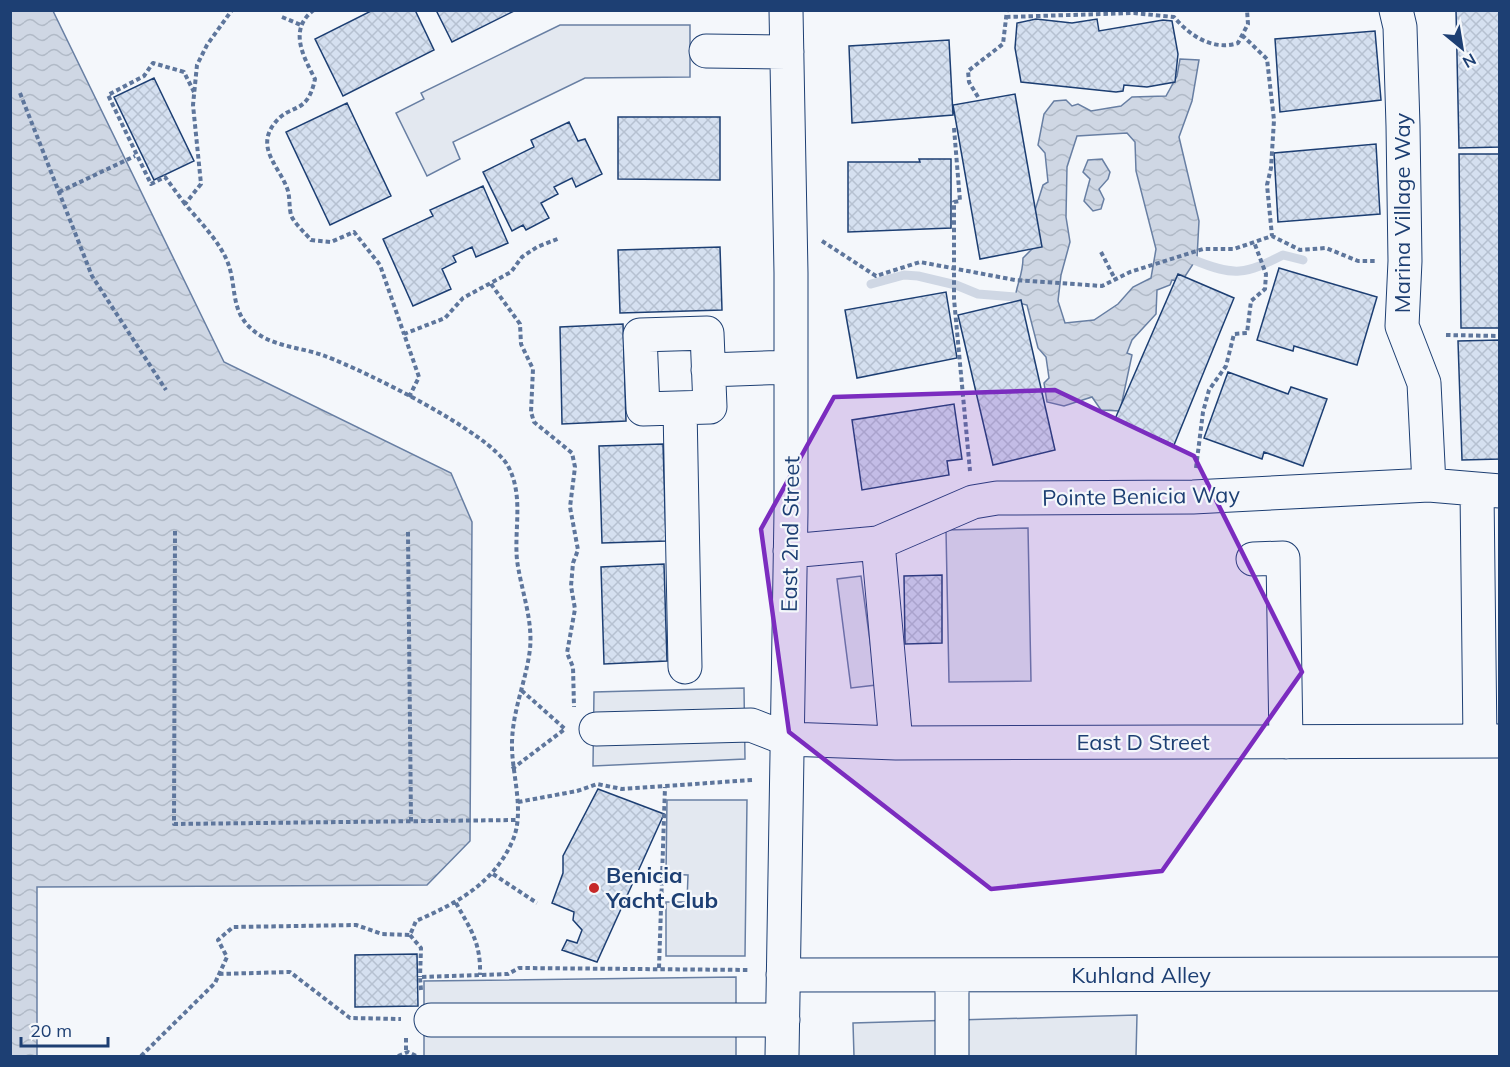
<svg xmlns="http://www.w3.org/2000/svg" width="1510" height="1067" font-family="Mulish,sans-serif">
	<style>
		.green { fill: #e3e9f0; stroke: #687fa3; stroke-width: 1.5 }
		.parking { fill: #e3e8f0; stroke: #687fa3; stroke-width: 1.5 }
		.water { fill: url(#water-waves); stroke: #687fa3; stroke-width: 1.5; fill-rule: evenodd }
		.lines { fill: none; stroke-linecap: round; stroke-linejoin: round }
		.stream { stroke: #cfd7e4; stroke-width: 9 }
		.building { fill: url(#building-cross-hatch); stroke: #1d3f73; stroke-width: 1.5 }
		.minor-casing { stroke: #1d3f73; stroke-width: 35 }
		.path { stroke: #5e769c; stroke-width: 4; stroke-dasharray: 4.5 3; stroke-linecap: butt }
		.minor { stroke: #f4f7fb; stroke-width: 33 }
		.marked { fill: #7b2cbf; fill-opacity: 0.2; stroke: #7b2cbf; stroke-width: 4.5; stroke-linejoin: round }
		.poi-dot { fill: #c62828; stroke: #f4f7fb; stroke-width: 2 }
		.labels { text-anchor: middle; stroke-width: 4.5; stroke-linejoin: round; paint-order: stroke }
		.street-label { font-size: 22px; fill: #1d3f73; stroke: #f4f7fb }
		.poi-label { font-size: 22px; font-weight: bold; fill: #1d3f73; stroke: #f4f7fb; text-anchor: start }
	</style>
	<defs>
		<pattern id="water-waves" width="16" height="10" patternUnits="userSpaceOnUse" patternTransform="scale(1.5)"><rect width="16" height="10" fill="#cfd7e4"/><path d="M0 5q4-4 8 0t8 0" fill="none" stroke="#b1bac7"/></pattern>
		<pattern id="building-cross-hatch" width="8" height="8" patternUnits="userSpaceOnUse" patternTransform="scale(1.5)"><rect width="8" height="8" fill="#d5e0f0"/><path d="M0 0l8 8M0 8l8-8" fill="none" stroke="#b6c1d1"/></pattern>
	</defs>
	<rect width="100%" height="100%" fill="#f4f7fb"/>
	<path class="green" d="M1028,528L1031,681L949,682L946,530Z"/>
	<path class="parking" d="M560,25H690V77L585,78L453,142L460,159L427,176L396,113L424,99L421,93Z
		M861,576L876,685L851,688L837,579Z
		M744,688L745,759L593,766L594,692Z
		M667,800H747L745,956H666V902H687L688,875L666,874Z
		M736,977V1056H424V981Z
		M1137,1015L1136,1056H854L853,1023Z"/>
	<path class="water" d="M10,11H53L224,362L451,473L472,522L470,841L427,885L37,887V1056H10Z
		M1180,59L1199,60L1192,101L1179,137L1199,221L1197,258L1182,281L1172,280L1170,285L1157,290L1156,314L1132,340L1127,353L1132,355L1120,411L1101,410L1092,397L1064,406L1047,402L1044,383L1049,378L1046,357L1038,348L1027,305L1015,302C1015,286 1023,277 1023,258L1033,248L1030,226L1043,185L1048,182L1045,153L1038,145L1044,114L1054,101L1066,100L1072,106L1078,104L1091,111L1121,106L1132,97L1166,96L1177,76ZM1127,133L1135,142L1136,171L1156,249L1151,278L1133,287L1118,304L1094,320L1065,323L1058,301L1061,275L1070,242L1066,217L1067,167L1077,136Z
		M1102,159L1110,172L1108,179L1099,189L1104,199L1101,209L1093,211L1084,201L1090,179L1083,172L1088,160Z"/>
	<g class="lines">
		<path class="stream" d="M1194,260C1235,277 1245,274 1283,255L1303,260
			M871,284L904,275L918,276L956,285L978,294L1015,297"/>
	</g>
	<path class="building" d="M373,10H415L434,50L343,96L315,39Z
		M436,10H516L452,42Z
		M1456,10H1500V147L1459,148Z
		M1036,19L1072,23L1097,19L1099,31L1163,20L1172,21L1178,54L1175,82L1147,87L1124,85L1123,91L1116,92L1021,82L1015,48L1017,23Z
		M1375,31L1381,100L1280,112L1275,39Z
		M949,40L953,115L852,123L849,46Z
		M154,78L194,161L154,180L114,97Z
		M1015,94L1042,247L980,259L953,105Z
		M347,103L391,196L330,225L286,132Z
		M618,117H720V180L618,179Z
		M569,122L578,141L585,139L602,174L576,187L572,178L554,187L558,194L541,203L549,218L526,230L523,225L512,231L483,172L534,147L531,140Z
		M1376,144L1380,214L1278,222L1274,153Z
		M1459,154H1500V328H1461Z
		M919,159H951V228L848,232V162H920Z
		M483,186L508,243L476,257L472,247L453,256L456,262L442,269L451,289L413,306L383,239L433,216L430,210Z
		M720,247L722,310L620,313L618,250Z
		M1279,268L1377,297L1357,365L1294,346L1293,351L1257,340Z
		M1178,274L1234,298L1174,445L1115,419Z
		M946,292L957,358L857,378L845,310Z
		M1021,300L1055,450L993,465L958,315Z
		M623,324L626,421L562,424L560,327Z
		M1500,340V459L1462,460L1458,341Z
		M1228,372L1288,394L1291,387L1327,399L1303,466L1264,452L1262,459L1204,438Z
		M954,404L962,459L947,461L949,475L862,490L852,420Z
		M663,444L666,541L602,543L599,446Z
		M664,564L667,661L604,664L601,567Z
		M942,575V643L905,644L904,576Z
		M598,789L664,814L597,962L562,950L567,940L577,943L582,930L573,920L574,912L552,903L563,873V856Z
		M417,954L418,1006L355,1007V955Z"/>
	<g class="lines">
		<defs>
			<path id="minor" d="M1396,10L1400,27L1403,126L1405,261L1402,326L1424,383L1429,485
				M706,51L787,52
				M707,333L710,407L643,409L640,335Z
				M708,370L791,367
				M680,408L685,667
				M1477,491L1480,741
				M878,543L896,743
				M790,551L878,543L973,502L997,498L1193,497L1429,485L1500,491
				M1253,559L1283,558L1286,742
				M596,729L751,725L787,739L896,743L1500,741
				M783,975L1500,974
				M952,975V1056
				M431,1020H783
				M782,1056L791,512V273L786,10"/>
		</defs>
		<use href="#minor" class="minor-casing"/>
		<path class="path" d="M314,10C288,29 303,56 315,79C307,117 290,102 274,124C255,149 281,168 288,191C290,199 289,207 291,215C294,223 305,233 311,240L331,242L354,232L380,265L404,334
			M282,17L301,25
			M1006,17L1134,13L1174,17C1190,36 1213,51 1238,43L1248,24L1247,10
			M1242,35L1267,59L1274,120L1271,168L1267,185L1272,236
			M20,93L92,276L166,390
			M978,97L969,82L968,71L1003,44L1007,10
			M954,128L960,201L954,202V299L970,471
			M59,192L135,156
			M185,204L165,177L151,184L108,95L144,76L153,63L184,72L194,92
			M822,241L876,276L920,262L1015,280L1102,286L1130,272L1203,249H1234L1272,236L1300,250L1326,248L1358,261H1376
			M1101,252L1115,279
			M491,284L520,324L521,344L533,369L531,412L534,422L572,453L575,467L570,507L578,550L573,563L571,586L575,609L567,653L573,667L574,707
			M1446,335L1500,336
			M409,397L419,377L404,334L445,318L463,298L511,272L522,257L537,247L560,238
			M1196,468L1203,412L1209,390L1226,366L1234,334L1247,333L1251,301L1265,289L1266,274L1254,242
			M175,531L174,824L516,820
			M408,532L411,822
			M512,769L565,729L520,689
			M518,802L577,791L597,784L622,789L752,780
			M493,874L537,903
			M456,903C471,930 481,943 480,975
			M410,935L421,948L420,977
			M659,968L665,787
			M219,974L290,972L350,1018L401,1019
			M421,990L420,977L508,974L519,968L750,970
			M406,1038V1052
			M141,1056L215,983L227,957L218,940L233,927L356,925L382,934L410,935L416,921C457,903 493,884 512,842C526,812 511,773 512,742C513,708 526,682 530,649C533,619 521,590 517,560C514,528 524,496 508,466C489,432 365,371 325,356C304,348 277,347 258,334C230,315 237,291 229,266C222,244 200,222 185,204L201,184L193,105L197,65L207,45L232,10
			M398,1056L408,1052L416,1056"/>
		<use href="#minor" class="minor"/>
	</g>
	<path class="marked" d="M1055,390L1194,456L1302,672L1162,871L991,889L789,732L761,529L834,397Z"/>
	<circle class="poi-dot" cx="594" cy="888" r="6"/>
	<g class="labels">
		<g class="street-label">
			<text transform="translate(1402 213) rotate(-90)" y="8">Marina Village Way</text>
			<text transform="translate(1141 496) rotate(-1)" y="8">Pointe Benicia Way</text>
			<text transform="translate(790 534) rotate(-89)" y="8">East 2nd Street</text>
			<text x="1143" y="750">East D Street</text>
			<text x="1141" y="983">Kuhland Alley</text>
		</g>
		<g class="poi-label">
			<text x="606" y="883">Benicia<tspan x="606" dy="25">Yacht Club</tspan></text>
		</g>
	</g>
	<rect width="1510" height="1067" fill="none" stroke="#1d3f73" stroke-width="24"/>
	<g transform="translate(1462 48) rotate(150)" stroke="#f4f7fb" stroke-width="4.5" paint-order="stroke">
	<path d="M0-4.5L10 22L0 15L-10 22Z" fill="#1d3f73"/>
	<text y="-9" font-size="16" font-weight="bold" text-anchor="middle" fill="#1d3f73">N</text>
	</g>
	<path d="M21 1037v9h87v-9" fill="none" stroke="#1d3f73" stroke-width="3"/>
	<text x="30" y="1037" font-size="18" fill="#1d3f73" stroke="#f4f7fb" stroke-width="4.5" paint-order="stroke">20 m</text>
</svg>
